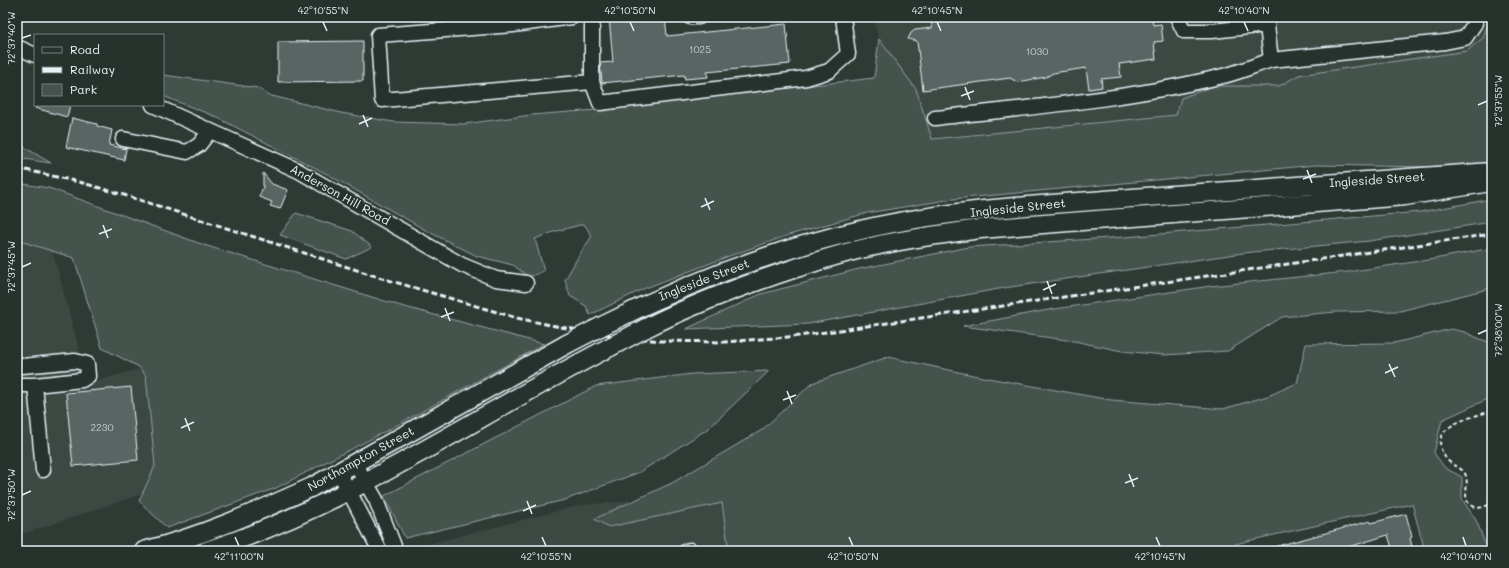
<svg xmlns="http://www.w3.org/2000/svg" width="1509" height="568" font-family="Mali,sans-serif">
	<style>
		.built { fill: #3b4843 }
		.green { fill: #45524e; stroke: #96a2a3 }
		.building { fill: #596563; stroke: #e8f1f8 }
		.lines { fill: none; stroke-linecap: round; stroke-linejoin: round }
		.minor-casing { stroke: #e8f1f8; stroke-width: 17 }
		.major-casing { stroke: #e8f1f8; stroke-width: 21 }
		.path { stroke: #e8f1f8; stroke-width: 2; stroke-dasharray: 4 3; stroke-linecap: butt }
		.minor { stroke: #26332d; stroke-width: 14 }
		.major { stroke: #26332d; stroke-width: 18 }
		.rail { stroke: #e8f1f8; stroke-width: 3; stroke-dasharray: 6 3; stroke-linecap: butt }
		.major-bridge-casing { stroke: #e8f1f8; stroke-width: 21; stroke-linecap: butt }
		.major-bridge { stroke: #26332d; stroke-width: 18 }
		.ticks { fill: none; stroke: #e8f1f8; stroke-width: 1.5 }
		.labels { text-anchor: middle; stroke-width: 3; stroke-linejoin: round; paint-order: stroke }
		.number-label { font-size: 10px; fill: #c4ced3 }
		.street-label { font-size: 12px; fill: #e8f1f8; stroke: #26332d }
		.neatline { fill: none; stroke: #e8f1f8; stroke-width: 1.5 }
		.ticks-label { font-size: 10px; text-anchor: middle; fill: #e8f1f8 }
	</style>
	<rect width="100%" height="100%" fill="#2e3b35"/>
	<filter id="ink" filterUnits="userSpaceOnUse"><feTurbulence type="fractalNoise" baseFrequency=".025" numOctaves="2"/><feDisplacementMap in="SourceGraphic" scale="8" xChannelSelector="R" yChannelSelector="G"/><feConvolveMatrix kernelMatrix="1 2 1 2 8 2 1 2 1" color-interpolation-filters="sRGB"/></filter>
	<g filter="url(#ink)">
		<path class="built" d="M873,17H1492V159L1184,114L903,141Z
			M17,189L37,193L88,383L147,367L177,482L17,536Z
			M726,493L740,551H401L581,505Z"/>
		<path class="green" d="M1490,17H1492V164L1427,167L1316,165L953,199L867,213L789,235L732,255L643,289L590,315L586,306L570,296L565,280L578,257L592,236L584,224L553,232L535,239L544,271L529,277L513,265L477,256L429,232L327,174L214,116L163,96V75L258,88L268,95L341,113L393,122L464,124L531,115L610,109L874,78L879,39L916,89L932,139L1176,115L1181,98L1214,86H1279L1299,75L1467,51L1483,38Z
			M17,143L51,163L17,158Z
			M17,183L49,188L204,245L401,306L544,344L392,428L276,488L167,528L139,501L155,466L146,376L139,367L102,348L74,258L17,240Z
			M1492,199V222L1369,241L1243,253L1004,288L808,324L686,329L761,294L859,269L969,247L1125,237L1420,212Z
			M296,213L352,231L372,247L346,259L280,235Z
			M1492,248V282L1490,287L1484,290L1400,311L1335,312L1282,317L1228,351L1164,355L1122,351L1074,341L963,326L1048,310L1211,286L1347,272L1434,259Z
			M1451,329L1465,332L1480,339L1492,343V397L1442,420L1434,453L1445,468L1462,477V499L1476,520L1488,551H1425L1412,504L1243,542L1212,551H729L722,503L609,527L594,519L672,483L762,430L812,383L888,357L982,377L1111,400L1223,409L1268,396L1297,383L1306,344L1394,343Z
			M769,371L709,428L640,472L565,500L405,538L384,496L596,386L692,374Z"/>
		<path class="building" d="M609,17H665L667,36L786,24L790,64L707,72L708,77L685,79L684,75L602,83L600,63L613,62Z
			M931,17H1152L1153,25L1161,24L1163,41L1154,42L1156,59L1119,64L1121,77L1101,79L1102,87L1089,89L1086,68L1053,73L1046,77L1017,82L1010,78L923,90L917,41L908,39L911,33L915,30L932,28Z
			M363,41V81L278,82V42Z
			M36,105H70L67,117L35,108Z
			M72,118L97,124V126L112,130L109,145L126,149L124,160L66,147Z
			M263,173L272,184L288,190L280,209L270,206L272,202L259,197L263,187Z
			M131,387L138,460L73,466L66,393Z
			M1406,514L1412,537L1410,538L1413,551H1393L1388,535L1335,551H1270V548L1370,521L1371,523Z"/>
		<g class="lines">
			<defs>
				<path id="minor" d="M572,17L513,25L378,35L382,100L592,82V17
					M690,17H699
					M1177,17L1184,31H1212L1267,25
					M17,47L35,55
					M1271,60L1445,42L1465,38L1475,23V17
					M592,82L600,103L806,78L829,71L848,54L843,17
					M153,105L297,170L462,265L496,279L526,283
					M935,118C1033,107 1132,99 1227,75C1242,71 1256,65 1271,60L1266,17
					M123,139L187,152L199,145L210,131
					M17,363L22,366L75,361L87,364L88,376L82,380L35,385
					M17,385H35L43,470
					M355,463L376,500L396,551
					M339,472L380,551
					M686,551L690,550L691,551"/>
				<path id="major" d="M604,325C687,283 773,250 865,229C952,209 1043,205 1132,198C1252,189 1372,180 1492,172
					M644,329C693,304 744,285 796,268C822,260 848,251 875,246C910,238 945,234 980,229L1405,196L1484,183
					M144,551C202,536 257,512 312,487L567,344
					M206,551C349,505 477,415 610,347"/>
			</defs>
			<use href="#minor" class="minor-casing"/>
			<use href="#major" class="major-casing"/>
			<path class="path" d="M1492,411C1472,417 1425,426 1445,457C1450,465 1459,466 1464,472C1472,483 1458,502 1475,507C1482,509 1487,506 1492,502"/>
			<use href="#minor" class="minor"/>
			<use href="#major" class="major"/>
			<path class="rail" d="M17,168L83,183L124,195L388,280L517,318L560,327L610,335L661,341L725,342L799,336L1492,234"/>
			<defs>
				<path id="major-bridge" d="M567,344L604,325
					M610,347L644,329"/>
			</defs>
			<use href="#major-bridge" class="major-bridge-casing"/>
			<use href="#major-bridge" class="major-bridge"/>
		</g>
	</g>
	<path class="ticks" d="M323,22L327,31M630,22L634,31M937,22L941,31M1244,22L1248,31M22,38L31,35M965,87L970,100M961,96L974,91M1478,105L1487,101M363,115L368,127M359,124L372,118M1307,170L1312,183M1303,179L1316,174M705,198L710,210M701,207L714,201M103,225L108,238M99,234L112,229M22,267L31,263M1047,281L1052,294M1043,290L1056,284M445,308L450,321M441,317L454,312M1478,334L1487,330M1389,364L1395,377M1385,373L1398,367M787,391L792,404M783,400L796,395M185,418L190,431M181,428L194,422M1129,474L1134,487M1125,483L1138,478M22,495L31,491M527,501L532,514M523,511L536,505M235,537L239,546M542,537L546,546M849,537L853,546M1156,537L1160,546M1463,537L1466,546"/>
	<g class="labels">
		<g class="number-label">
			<text x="700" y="53">1025</text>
			<text x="1037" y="55">1030</text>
			<text x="102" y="431">2230</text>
		</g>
		<g class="street-label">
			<text transform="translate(1377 180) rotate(-4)" y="4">Ingleside Street</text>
			<text transform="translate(340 195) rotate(29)" y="4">Anderson Hill Road</text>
			<text transform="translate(1018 208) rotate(-6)" y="4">Ingleside Street</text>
			<text transform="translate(704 280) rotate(-21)" y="4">Ingleside Street</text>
			<text transform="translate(361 459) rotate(-29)" y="4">Northampton Street</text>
		</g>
	</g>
	<rect width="1509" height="568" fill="none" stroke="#26332d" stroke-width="44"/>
	<rect x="34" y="34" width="130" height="72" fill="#26332d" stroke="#747f7e"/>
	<rect x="42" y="47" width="20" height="6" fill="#26332d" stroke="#747f7e"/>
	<text x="70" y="54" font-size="12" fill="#e8f1f8">Road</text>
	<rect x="42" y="67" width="20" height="6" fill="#e8f1f8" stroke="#747f7e"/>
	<text x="70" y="74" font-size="12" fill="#e8f1f8">Railway</text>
	<rect x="42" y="84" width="20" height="12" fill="#45524e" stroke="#747f7e"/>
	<text x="70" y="94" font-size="12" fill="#e8f1f8">Park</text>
	<rect x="22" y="22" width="1465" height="524" class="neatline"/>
	<g class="ticks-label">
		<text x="323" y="14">42°10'55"N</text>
		<text x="630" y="14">42°10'50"N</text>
		<text x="937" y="14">42°10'45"N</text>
		<text x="1244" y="14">42°10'40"N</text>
		<text transform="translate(11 38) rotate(-90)" y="4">72°37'40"W</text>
		<text transform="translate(1498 101) rotate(-90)" y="4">72°37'55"W</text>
		<text transform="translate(11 267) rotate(-90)" y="4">72°37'45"W</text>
		<text transform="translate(1498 330) rotate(-90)" y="4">72°38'00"W</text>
		<text transform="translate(11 495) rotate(-90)" y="4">72°37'50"W</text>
		<text x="239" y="560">42°11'00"N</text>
		<text x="546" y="560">42°10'55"N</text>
		<text x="853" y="560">42°10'50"N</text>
		<text x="1160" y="560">42°10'45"N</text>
		<text x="1466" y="560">42°10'40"N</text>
	</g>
</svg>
